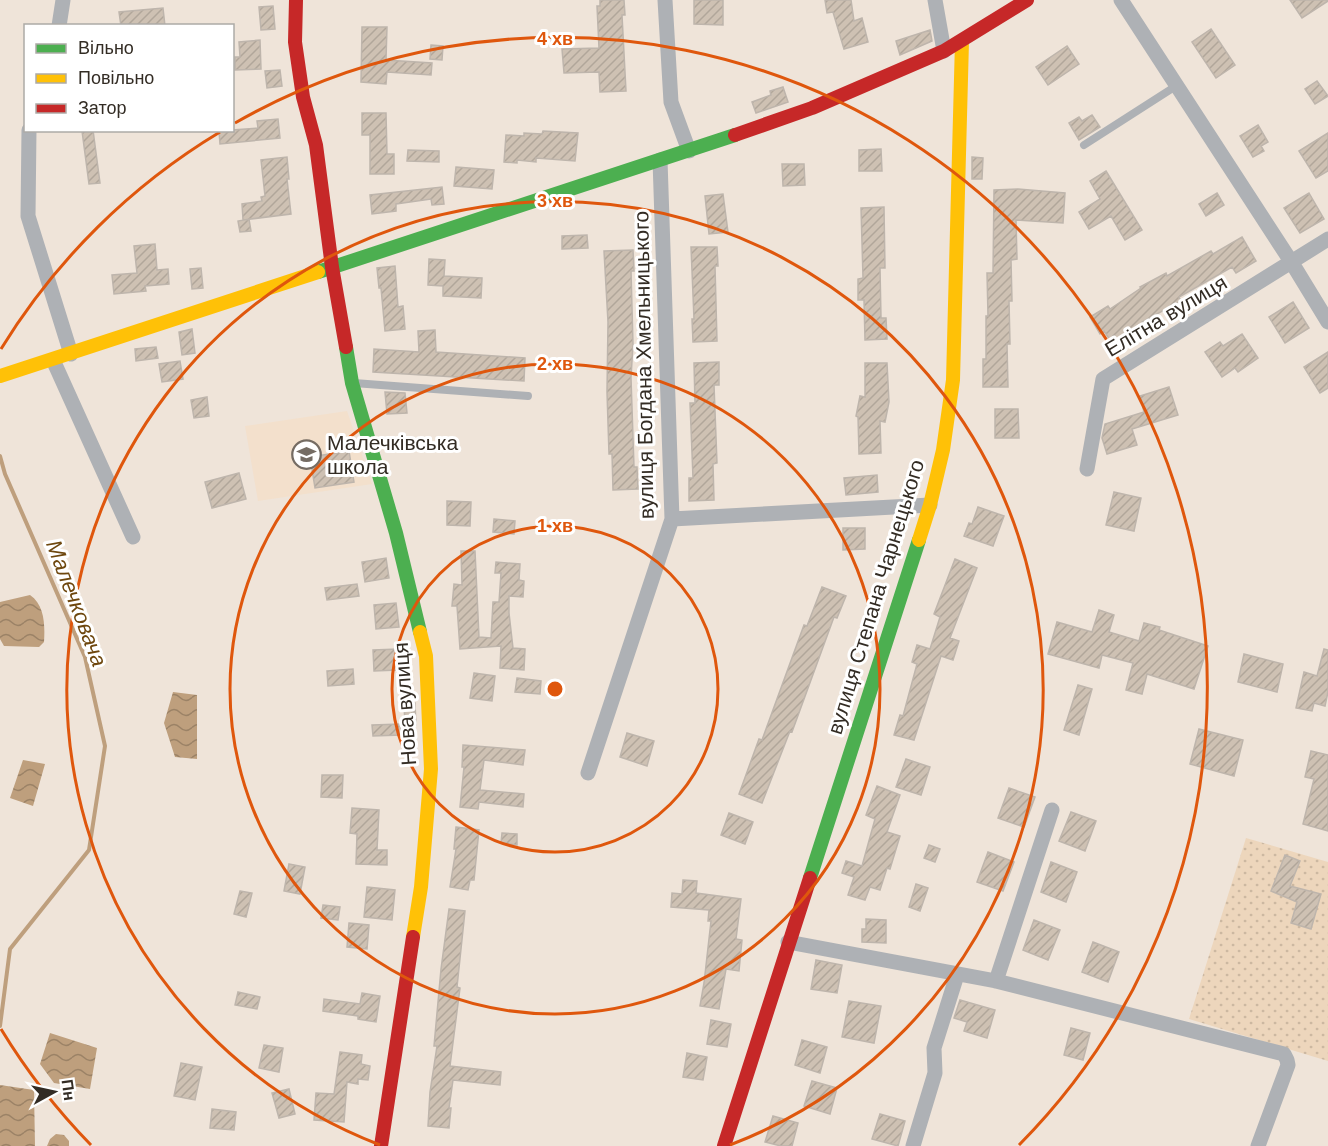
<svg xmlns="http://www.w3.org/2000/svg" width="1328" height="1146" font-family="Arial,sans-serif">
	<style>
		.built { fill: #f3e0cc }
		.garden { fill: url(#garden-dots) }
		.water { fill: url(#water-waves) }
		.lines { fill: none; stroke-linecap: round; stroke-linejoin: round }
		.stream { stroke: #be9f7d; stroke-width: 4 }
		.building { fill: url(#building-hatch); stroke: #beb5ac; stroke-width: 1.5 }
		.lane { stroke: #aeb1b5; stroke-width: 8 }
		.street { stroke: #aeb1b5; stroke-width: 15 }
		.fast { stroke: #4caf50; stroke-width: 14 }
		.slow { stroke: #ffc107; stroke-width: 14 }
		.jam { stroke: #c62828; stroke-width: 14 }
		.ring { fill: none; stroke: #df570d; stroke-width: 3 }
		.labels { text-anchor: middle; stroke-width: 6; stroke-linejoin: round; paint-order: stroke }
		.street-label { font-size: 21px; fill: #332c24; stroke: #fff }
		.poi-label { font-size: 21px; fill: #332c24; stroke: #fff; text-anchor: start }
		.water-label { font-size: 22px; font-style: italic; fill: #6e470e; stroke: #fff }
		.centre { fill: #df570d; stroke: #fff; stroke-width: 3 }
		.ring-label { font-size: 18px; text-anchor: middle; font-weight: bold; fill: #df570d; stroke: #fff; stroke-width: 6; stroke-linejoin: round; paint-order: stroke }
	</style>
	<defs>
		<pattern id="garden-dots" width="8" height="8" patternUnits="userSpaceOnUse" patternTransform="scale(1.5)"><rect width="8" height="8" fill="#edd6bc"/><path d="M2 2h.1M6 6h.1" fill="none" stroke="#ccb8a1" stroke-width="1.8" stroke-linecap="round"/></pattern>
		<pattern id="water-waves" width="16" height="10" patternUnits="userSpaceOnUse" patternTransform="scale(1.5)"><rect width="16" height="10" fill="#be9f7d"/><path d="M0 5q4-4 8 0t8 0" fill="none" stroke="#9b8266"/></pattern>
		<pattern id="building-hatch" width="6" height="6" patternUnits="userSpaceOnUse" patternTransform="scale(1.5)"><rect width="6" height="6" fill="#cec1b3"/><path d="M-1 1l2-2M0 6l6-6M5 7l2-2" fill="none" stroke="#b1a69a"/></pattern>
	</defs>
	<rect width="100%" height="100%" fill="#efe4d9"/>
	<path class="built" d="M347,411L372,484L258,501L245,426Z"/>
	<path class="garden" d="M1246,838L1328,862V1061L1189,1019Z"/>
	<path class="water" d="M30,595C45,605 45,626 44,642L39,647L4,646L0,639V602Z
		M173,692L197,695V759L175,757L164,723Z
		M23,760L45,764L33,806L10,798Z
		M50,1033L97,1048L90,1089L54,1083L40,1064Z
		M0,1085L34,1090L35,1146H0Z
		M56,1134L64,1135L69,1141V1146H47L50,1139Z"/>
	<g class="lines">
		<path class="stream" d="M0,456L5,474L85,657L105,746L89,850L10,949L0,1026"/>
	</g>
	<path class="building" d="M600,0H624L625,15H622L626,91L600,92L599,72L564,73L562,49L599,48L597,6H600Z
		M694,0H723V25L694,24Z
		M825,0H851L854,21L862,18L868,42L844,49L833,12L827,13Z
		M1290,0H1328V1L1302,18Z
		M273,6L275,29L261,30L259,7Z
		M163,8L165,26H121L119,12Z
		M362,27H387L386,60L432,63L431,75L387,72L386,84L361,82Z
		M1211,29L1235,65L1216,78L1192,42Z
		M930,30L932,41L900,55L896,41Z
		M260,40L261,69L235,70V57H240L239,42Z
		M431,45L443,46L442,60L430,59Z
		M1067,46L1079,64L1048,85L1036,67Z
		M280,70L282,86L267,88L265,71Z
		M1317,81L1328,96L1315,104L1305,89Z
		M783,87L788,102L756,113L752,102L771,95L770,91Z
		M362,113H386L387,154H394V174H370V135H362Z
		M1092,115L1100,127L1079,140L1069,123L1079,117L1082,121Z
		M278,119L280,138L220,144L219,131L258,128L257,121Z
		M1258,125L1268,142L1261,146L1264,151L1253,157L1240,136Z
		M93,130L100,183L89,184L82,131Z
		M543,131L578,133L575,161L536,158V162L517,160V163L504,162L506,135L524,136V133L542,134Z
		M1328,133V171L1316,178L1299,151Z
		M881,149L882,171H859V150Z
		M408,150L439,151V162L407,161Z
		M287,157L289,179H287L291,214L243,220L242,204L262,201L261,197L265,196L261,160Z
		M972,157L983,158L982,179H972Z
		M782,164H804L805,185L783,186Z
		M456,167L494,170L492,189L454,186Z
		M1106,171L1142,230L1125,240L1111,216L1089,229L1079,212L1100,199L1090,181Z
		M442,187L444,204L432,205L431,199L396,204V211L372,214L370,195Z
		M1018,189L1065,193L1063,223L1016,220L1017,259L1011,260L1012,301H1009L1010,344H1007L1008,387H983V359H986V316H988L987,273H993L994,190Z
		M1217,193L1224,205L1206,216L1199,204Z
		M1309,193L1324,219L1300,233L1284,208Z
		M723,194L728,232L709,234L705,196Z
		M884,207L885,268H880L881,318H886L887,339L865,340L864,300H858V279L863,278L861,208Z
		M249,219L251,231L240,232L238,221Z
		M587,235L588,248L562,249V236Z
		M1242,237L1256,261L1236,273L1232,267L1179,297L1181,301L1142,322L1146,329L1119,346L1114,338L1110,340L1104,331L1100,334L1090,317L1108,306L1110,309L1141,288L1140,287L1166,273L1167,276L1211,251L1213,254Z
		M155,244L157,270L168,269L169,284L145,286L146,291L114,294L112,275L137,273L134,246Z
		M691,247H717L718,266H715L717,341L693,342L692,319H694Z
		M633,250L634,271H631L633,344L631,378L634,467H637L638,489L613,490L612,454H609L607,392L608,322L604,251Z
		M429,259L445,260L444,276L482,278L481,298L443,296V286L428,285Z
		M395,266L398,307L403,306L405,329L385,331L381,288H379L377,268Z
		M201,268L203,288L192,289L190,269Z
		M1293,302L1309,328L1285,343L1269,317Z
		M192,329L195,353L182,355L179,332Z
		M435,330L436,352L525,358L524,381L373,372L374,349L419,352L418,331Z
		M1242,334L1258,358L1238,372L1235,368L1222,377L1205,352L1220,342L1223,346Z
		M156,347L158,358L136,361L135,349Z
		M1328,352V388L1320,393L1304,367Z
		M180,361L183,379L162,382L159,364Z
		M719,362V385H714L717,463L713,464L714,500L689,501V478H693L690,403H695L694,363Z
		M865,363H887L889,402L885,422L880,421L881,453L859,454L858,417L856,416L860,396L865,397Z
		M1169,387L1178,415L1132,429L1137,445L1107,454L1102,438L1105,424L1144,412L1140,396Z
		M385,392L405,393L407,413L387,414Z
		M207,397L209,416L194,418L191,400Z
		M995,409H1018L1019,438H995Z
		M413,438L414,449L389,450V439Z
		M349,451L354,482L315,488L310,457Z
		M239,473L246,499L212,508L205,482Z
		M877,475L878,492L846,495L844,478Z
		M1114,492L1141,498L1134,531L1106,525Z
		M447,501L471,502L470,526L447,525Z
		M978,507L1004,516L993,546L964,536L969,523L972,524Z
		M494,519L515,521L514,534L493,532Z
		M843,528H865V549L843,550Z
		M461,551H475L479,637L491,638L493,602H499L501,573H495L496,562L520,564L519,580L524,581L523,597L509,596V613L513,648L525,649L524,670L500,668L501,646L460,649L457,606H452L454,584L462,585Z
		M386,558L389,578L365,582L362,562Z
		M955,559L977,568L950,638L959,641L953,660L941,656L914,740L894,735L900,715L903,716L917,664L912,662L917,645L930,649L940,617L934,614Z
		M357,584L359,596L327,600L325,588Z
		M822,587L846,596L837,618L834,617L792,732L790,731L762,803L739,794L759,739L762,740L804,625L807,626Z
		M396,603L399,627L376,629L374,605Z
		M1099,610L1114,615L1109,632L1139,641L1144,623L1160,627L1159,630L1208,646L1194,689L1147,674L1142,694L1126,690L1133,663L1102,655L1099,668L1048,654L1057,622L1092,632Z
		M398,649V670L374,671L373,650Z
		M1324,649L1328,650V692L1325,706L1314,703L1312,711L1296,708L1304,672L1317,676Z
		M1244,654L1283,664L1277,692L1238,682Z
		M353,669L354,684L328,686L327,671Z
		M474,673L495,676L492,701L470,698Z
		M517,678L541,681L540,694L515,692Z
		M1078,685L1092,689L1079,735L1064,730Z
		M415,703L416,725H405L404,704Z
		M401,724V735L373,736L372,725Z
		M1199,729L1243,740L1234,776L1190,764Z
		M627,733L654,741L647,766L620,757Z
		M463,745L525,750L523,765L484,760L480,790L524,794L523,807L479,802L478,809L460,807L464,767H462Z
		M1311,751L1328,755V831L1303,824L1314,779L1305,777Z
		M906,759L930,767L921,795L896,787Z
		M322,775H343L342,798L321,797Z
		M877,786L900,795L887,832L900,836L890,869L887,868L880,890L870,887L865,900L848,895L854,877L842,873L846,861L862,866L875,819L866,815Z
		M1009,788L1035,797L1024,827L998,818Z
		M352,808L379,810L377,850H387V865L356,864L357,834L350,833Z
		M1071,812L1096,821L1085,851L1059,841Z
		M729,813L753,822L745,844L721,835Z
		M456,827L479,830L474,880H470L468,890L450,887L456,849H454Z
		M502,833L517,834V845L501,843Z
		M929,845L940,849L935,862L924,858Z
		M988,852L1014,862L1003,891L977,882Z
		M1285,855L1300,861L1290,886L1321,894L1311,929L1291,923L1297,902L1271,891Z
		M1051,862L1077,872L1066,902L1041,892Z
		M289,864L305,867L300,894L284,891Z
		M683,880L697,881L696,893L741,899L736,939L742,940L739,971L726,969L719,1009L700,1006L704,983L711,921H708L709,910L671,907L672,893L682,894Z
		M916,884L928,888L920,911L909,907Z
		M367,887L395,890L392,920L364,917Z
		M240,891L252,893L246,917L234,914Z
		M323,905L340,907L338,920L321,918Z
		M449,909L465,911L457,987L460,988L450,1066L501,1072L500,1085L453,1080L449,1108H451L449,1128L428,1126L430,1092L437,1046H434L441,969Z
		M866,919L886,920V943L862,942V929H866Z
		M1034,920L1060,930L1048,960L1023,950Z
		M349,923L369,925L367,949L347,947Z
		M1093,942L1119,952L1108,982L1082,972Z
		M816,960L842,965L837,993L811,989Z
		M238,992L260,997L257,1009L235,1005Z
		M362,993L380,996L376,1022L358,1019V1016L323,1011L324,999L360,1004Z
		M960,1000L995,1010L987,1038L964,1031L967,1022L954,1018Z
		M849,1001L881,1006L874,1043L842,1037Z
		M711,1020L731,1024L727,1047L707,1044Z
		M1071,1028L1090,1033L1083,1060L1064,1055Z
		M802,1040L827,1047L820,1073L795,1065Z
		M264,1045L283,1048L279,1072L259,1068Z
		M340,1052L362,1055L361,1064L370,1066L368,1080L358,1079V1084L347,1082L344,1122L314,1120L316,1093L334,1094Z
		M687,1053L707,1057L703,1080L683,1077Z
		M181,1063L202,1067L195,1100L174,1096Z
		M812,1081L837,1088L830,1114L804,1106Z
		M289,1089L295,1114L279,1118L272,1093Z
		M212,1109L236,1112L234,1130L210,1128Z
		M880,1114L905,1121L898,1146L872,1139Z
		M773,1116L798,1123L792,1146H781L765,1142Z"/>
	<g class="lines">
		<path class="lane" d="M1084,145L1176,86
			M354,383L528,396"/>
		<path class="street" d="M665,0L671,102L689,151
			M935,0L944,51
			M1121,0L1292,263L1328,322
			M59,26L63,0
			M29,130L28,216L71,354
			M53,360L133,537
			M1087,469L1103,379L1328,239
			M672,519L930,505
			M588,773L672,519L660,160
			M788,942L996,981L1284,1054L1287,1060L1288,1065L1258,1146
			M996,981L1052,810
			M913,1146L935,1073L934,1048L957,975"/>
		<path class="fast" d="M318,272L735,135
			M346,347L352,383L396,533L420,632
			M810,878L919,540"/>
		<path class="slow" d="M0,376L318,272
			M919,540L930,505L943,450L953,380L962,41
			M413,937L421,887L431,769L426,656L420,632"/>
		<path class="jam" d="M296,0L295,42L303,97L316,145L332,267L346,347
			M735,135L812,108L944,51L1027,0
			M381,1146L413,937
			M724,1146L810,878"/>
	</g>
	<g class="ring">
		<circle cx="555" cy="689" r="163"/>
		<circle cx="555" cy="689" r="325"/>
		<path d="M380 1145A488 488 0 1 1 730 1145"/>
		<path d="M91 1145A650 650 0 0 1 1 1029M1 349A650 650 0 0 1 220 132M235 123A650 650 0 0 1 1019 1145"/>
	</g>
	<defs>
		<symbol id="school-ring" viewBox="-11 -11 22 22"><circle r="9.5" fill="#fff" stroke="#756c63" stroke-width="1.5"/><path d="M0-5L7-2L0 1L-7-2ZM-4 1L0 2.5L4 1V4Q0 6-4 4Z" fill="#756c63"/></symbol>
	</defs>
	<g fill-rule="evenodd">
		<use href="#school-ring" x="290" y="438" width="33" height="33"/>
	</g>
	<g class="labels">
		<g class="street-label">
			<text transform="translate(1166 316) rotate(-31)" y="7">Елітна вулиця</text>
			<text transform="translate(644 365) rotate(-91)" y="7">вулиця Богдана Хмельницького</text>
			<text transform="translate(876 597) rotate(-73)" y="7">вулиця Степана Чарнецького</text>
			<text transform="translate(405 704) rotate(-94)" y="7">Нова вулиця</text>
		</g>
		<g class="poi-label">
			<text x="327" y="450">Малечківська<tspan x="327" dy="24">школа</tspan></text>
		</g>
		<g class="water-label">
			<text transform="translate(77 603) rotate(69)" y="8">Малечковача</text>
		</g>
	</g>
	<circle cx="555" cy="689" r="9" class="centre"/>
	<g class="ring-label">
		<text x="555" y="45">4 хв</text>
		<text x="555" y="207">3 хв</text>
		<text x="555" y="370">2 хв</text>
		<text x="555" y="532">1 хв</text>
	</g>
	<rect x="24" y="24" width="210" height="108" fill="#ffffff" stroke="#adaba7" stroke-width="1.5"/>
	<rect x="36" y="44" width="30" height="9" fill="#4caf50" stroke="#adaba7" stroke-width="1.5"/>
	<text x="78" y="54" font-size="18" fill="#332c24">Вільно</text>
	<rect x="36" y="74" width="30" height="9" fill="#ffc107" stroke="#adaba7" stroke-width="1.5"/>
	<text x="78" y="84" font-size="18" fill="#332c24">Повільно</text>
	<rect x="36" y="104" width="30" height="9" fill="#c62828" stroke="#adaba7" stroke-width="1.5"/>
	<text x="78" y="114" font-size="18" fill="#332c24">Затор</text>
	<g transform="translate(54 1092) rotate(82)" stroke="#ffffff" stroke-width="4.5" paint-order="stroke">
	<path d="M0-4.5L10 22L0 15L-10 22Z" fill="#332c24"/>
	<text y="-9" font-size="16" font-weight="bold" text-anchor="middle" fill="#332c24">Пн</text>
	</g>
</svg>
